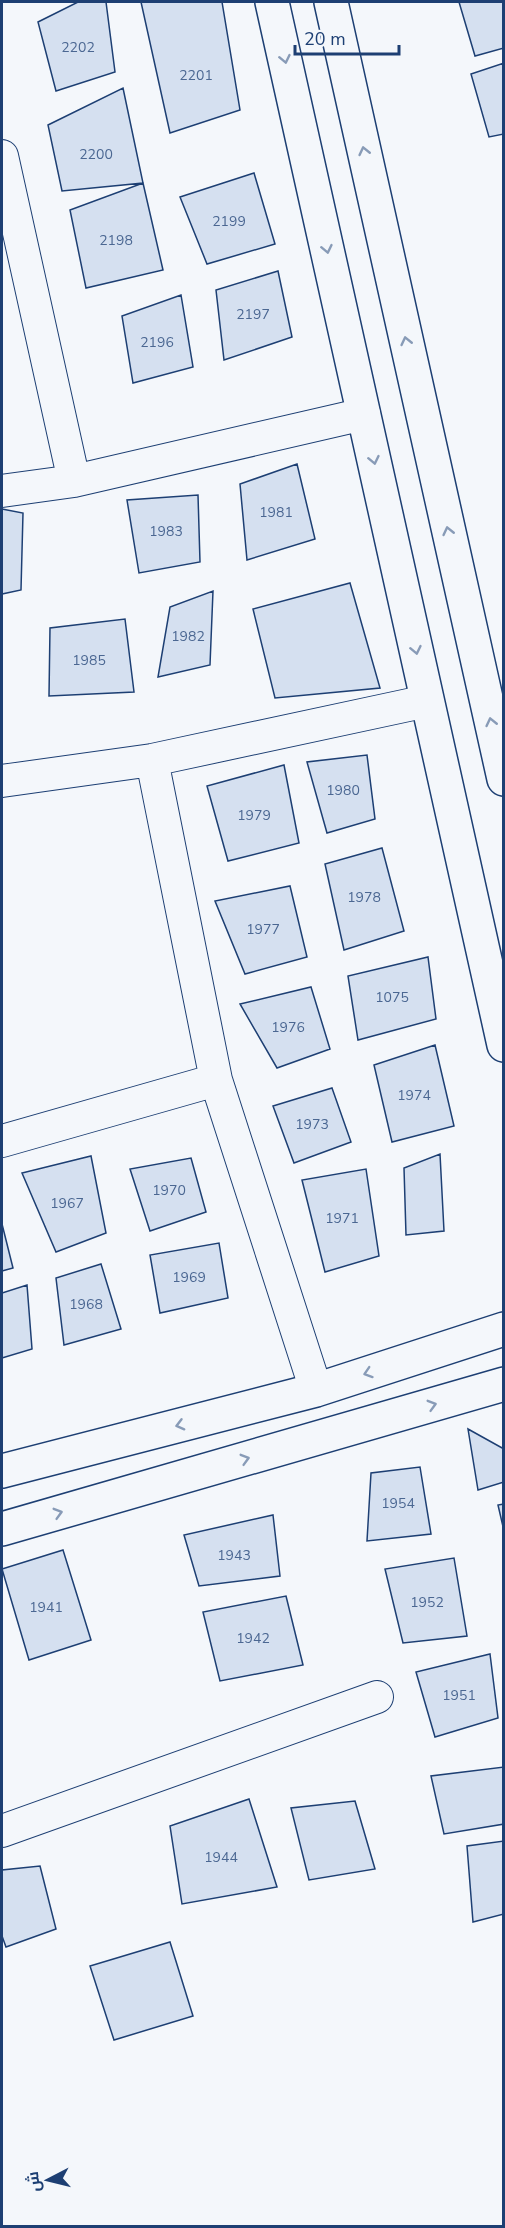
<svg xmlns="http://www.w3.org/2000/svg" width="505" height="2228" font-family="'Nunito Sans',Cairo,sans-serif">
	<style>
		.building { fill: #d5e0f0; stroke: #1d3f73; stroke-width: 1.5 }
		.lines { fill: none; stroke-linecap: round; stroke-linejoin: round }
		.street-casing { stroke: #1d3f73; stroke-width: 34 }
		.secondary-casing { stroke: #1d3f73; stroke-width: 36 }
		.street { stroke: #f4f7fb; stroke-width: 32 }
		.secondary { stroke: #f4f7fb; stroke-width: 33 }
		.oneway { stroke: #889bb7 }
		.labels { text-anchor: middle; stroke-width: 4.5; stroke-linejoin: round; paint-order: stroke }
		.number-label { font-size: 14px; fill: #4b6792 }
	</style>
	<rect width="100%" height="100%" fill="#f4f7fb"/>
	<path class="building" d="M78,2H106L115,72L56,91L38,22Z
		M141,2H222L240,110L170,133Z
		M459,2H504V48L475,56Z
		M504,63V134L489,137L471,74Z
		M123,88L143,183L62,191L48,125Z
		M254,173L275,244L207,264L180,197Z
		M143,183L163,270L86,288L70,210Z
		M278,271L292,337L224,360L216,290Z
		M181,295L193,367L133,383L122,316Z
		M297,464L315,539L247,560L240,484Z
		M198,495L200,562L139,573L127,500Z
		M2,509L23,513L21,590L2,594Z
		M350,583L380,688L275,698L253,609Z
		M213,591L210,665L158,677L170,607Z
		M125,619L134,692L49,696L50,628Z
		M367,755L375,819L327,833L307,762Z
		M284,765L299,843L228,861L207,786Z
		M382,848L404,931L344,950L325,864Z
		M290,886L307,957L245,974L215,901Z
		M428,957L436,1019L358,1040L348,976Z
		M311,987L330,1049L277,1068L240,1004Z
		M435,1045L454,1126L392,1142L374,1065Z
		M332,1088L351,1142L294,1163L273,1106Z
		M440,1154L444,1231L406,1235L404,1168Z
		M91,1156L106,1233L56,1252L22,1173Z
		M191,1158L206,1212L150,1231L130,1169Z
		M366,1169L379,1256L325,1272L302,1180Z
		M2,1224L13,1268L2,1271Z
		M219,1243L228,1298L160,1313L150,1255Z
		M101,1264L121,1329L64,1345L56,1278Z
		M27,1285L32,1349L2,1358V1293Z
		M468,1429L504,1449V1482L478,1490Z
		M420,1467L431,1534L367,1541L371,1473Z
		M504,1504V1531L498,1505Z
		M273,1515L280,1576L199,1586L184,1535Z
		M63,1550L91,1640L29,1660L2,1569Z
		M454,1558L467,1636L403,1643L385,1569Z
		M286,1596L303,1665L220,1681L203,1612Z
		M490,1654L498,1718L435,1737L416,1672Z
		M504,1767V1824L444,1834L431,1776Z
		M249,1799L277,1887L182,1904L170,1826Z
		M355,1801L375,1869L309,1880L291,1808Z
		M504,1841V1914L473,1922L467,1846Z
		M40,1866L56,1929L6,1947L2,1936V1870Z
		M170,1942L193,2016L114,2040L90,1966Z"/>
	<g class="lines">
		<defs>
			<path id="street" d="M2,156L74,481
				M2,491L74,481L364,414
				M152,760L216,1080L316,1390
				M2,781L152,760L427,701
				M2,1141L216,1080
				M2,1831L377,1697"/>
			<path id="secondary" d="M272,2L504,1045
				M331,2L504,779
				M2,1471L316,1390L504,1329
				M2,1529L504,1384"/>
		</defs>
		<use href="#street" class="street-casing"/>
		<use href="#secondary" class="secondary-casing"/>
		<use href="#street" class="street"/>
		<use href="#secondary" class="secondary"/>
	</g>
	<defs><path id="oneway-chevron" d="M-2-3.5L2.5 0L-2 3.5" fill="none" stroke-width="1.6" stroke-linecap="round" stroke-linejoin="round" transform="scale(1.5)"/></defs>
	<g class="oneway">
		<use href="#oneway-chevron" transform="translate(285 59) rotate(78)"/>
		<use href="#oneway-chevron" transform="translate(364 151) rotate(-103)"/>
		<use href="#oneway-chevron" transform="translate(327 249) rotate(78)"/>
		<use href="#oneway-chevron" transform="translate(406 341) rotate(-103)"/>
		<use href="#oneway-chevron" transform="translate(374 460) rotate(78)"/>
		<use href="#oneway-chevron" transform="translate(448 531) rotate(-103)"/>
		<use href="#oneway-chevron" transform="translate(416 650) rotate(78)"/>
		<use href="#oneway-chevron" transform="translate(491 722) rotate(-103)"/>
		<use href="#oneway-chevron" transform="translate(368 1373) rotate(162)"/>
		<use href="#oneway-chevron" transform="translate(432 1405) rotate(-16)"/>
		<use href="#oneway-chevron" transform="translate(180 1425) rotate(165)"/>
		<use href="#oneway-chevron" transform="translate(245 1459) rotate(-16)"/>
		<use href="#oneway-chevron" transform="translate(58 1513) rotate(-16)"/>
	</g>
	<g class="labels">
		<g class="number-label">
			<text x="78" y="52">2202</text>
			<text x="196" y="80">2201</text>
			<text x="96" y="159">2200</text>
			<text x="229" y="226">2199</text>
			<text x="116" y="245">2198</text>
			<text x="253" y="319">2197</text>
			<text x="157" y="347">2196</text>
			<text x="276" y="517">1981</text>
			<text x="166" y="536">1983</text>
			<text x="188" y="641">1982</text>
			<text x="89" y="665">1985</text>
			<text x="343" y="795">1980</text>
			<text x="254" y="820">1979</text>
			<text x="364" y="902">1978</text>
			<text x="263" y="934">1977</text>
			<text x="392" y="1002">1075</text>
			<text x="288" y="1032">1976</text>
			<text x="414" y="1100">1974</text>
			<text x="312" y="1129">1973</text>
			<text x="169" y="1195">1970</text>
			<text x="67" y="1208">1967</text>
			<text x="342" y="1223">1971</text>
			<text x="189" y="1282">1969</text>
			<text x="86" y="1309">1968</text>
			<text x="398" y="1508">1954</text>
			<text x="234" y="1560">1943</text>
			<text x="427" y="1607">1952</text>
			<text x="46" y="1612">1941</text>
			<text x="253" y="1643">1942</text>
			<text x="459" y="1700">1951</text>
			<text x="221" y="1862">1944</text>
		</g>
	</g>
	<rect width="505" height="2228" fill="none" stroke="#1d3f73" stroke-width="6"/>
	<g transform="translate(48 2180) rotate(263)" stroke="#f4f7fb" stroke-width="4.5" paint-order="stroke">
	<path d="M0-4.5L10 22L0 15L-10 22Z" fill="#1d3f73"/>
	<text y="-9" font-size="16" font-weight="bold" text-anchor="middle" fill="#1d3f73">ش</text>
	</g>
	<path d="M295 45v9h104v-9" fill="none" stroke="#1d3f73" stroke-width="3"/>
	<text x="304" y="45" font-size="18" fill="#1d3f73" stroke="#f4f7fb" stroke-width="4.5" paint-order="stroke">20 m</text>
</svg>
